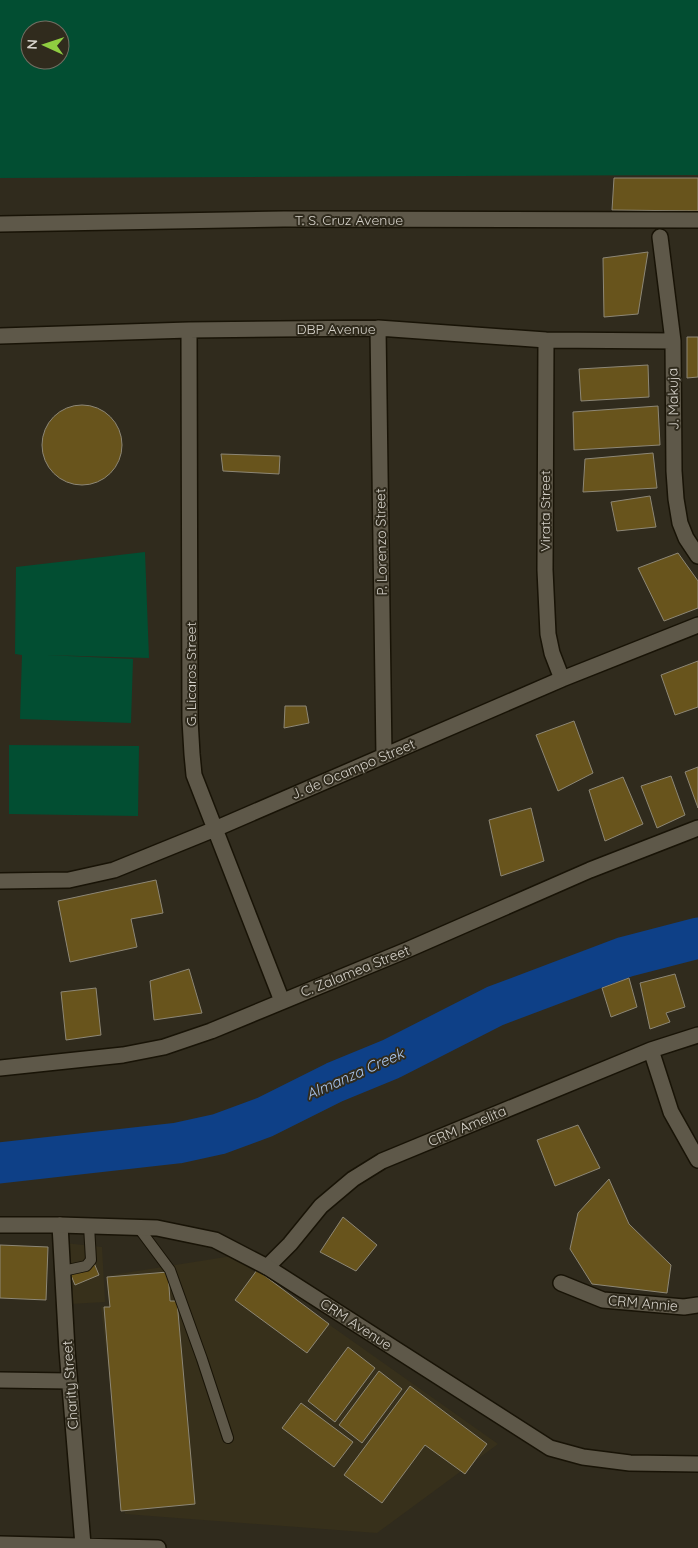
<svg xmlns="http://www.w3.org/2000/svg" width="698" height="1548" font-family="Quicksand,sans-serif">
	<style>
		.built { fill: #37301b }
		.green { fill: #024e32; fill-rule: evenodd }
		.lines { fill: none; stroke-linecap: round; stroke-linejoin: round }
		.river { stroke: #0e4087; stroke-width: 41 }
		.building { fill: #68541c; stroke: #8d8776 }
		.service-casing { stroke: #181306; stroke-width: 12 }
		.minor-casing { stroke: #181306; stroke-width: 18 }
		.tertiary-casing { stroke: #181306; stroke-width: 18 }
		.service { stroke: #5e5849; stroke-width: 10 }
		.minor { stroke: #5e5849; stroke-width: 15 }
		.tertiary { stroke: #5e5849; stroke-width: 15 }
		.labels { text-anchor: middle; stroke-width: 4; stroke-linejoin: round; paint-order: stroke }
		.street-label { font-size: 14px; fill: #d6d2ca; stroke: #302b1d }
		.water-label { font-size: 15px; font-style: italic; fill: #acc7ef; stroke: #302b1d }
	</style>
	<rect width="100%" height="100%" fill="#302b1d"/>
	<path class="built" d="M64,1243L102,1247L105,1302L70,1304Z
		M232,1256L498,1444L377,1533L125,1514L101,1307L109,1305L106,1276Z"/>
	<path class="green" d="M0,0H698V175L0,178ZM30,30H60V60H30Z
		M145,552L149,658L46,655L133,659L131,723L20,719L22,655L15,654L16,567Z
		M9,745L139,746L138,816L9,814Z"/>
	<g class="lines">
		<path class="river" d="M0,1163L178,1143L219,1134L265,1117L335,1082L391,1059L495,1006L625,957L698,938"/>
	</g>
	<path class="building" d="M614,178H698V211L612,210Z
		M648,252L638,314L604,317L603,258Z
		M687,337H698V377L687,378Z
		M648,365L649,397L581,401L579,369Z
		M42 445a40 40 0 1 1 80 0a40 40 0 1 1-80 0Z
		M658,406L660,445L574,450L573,412Z
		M653,453L657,488L583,492L585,459Z
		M221,454L280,456L279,474L223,471Z
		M650,496L656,527L617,531L611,502Z
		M678,553L698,581V608L664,621L638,568Z
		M698,661V707L675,715L661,675Z
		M285,706H306L309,723L284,728Z
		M574,721L593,773L558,791L536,735Z
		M698,767V808L685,772Z
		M671,776L685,815L657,828L641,786Z
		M623,777L643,824L605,841L589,790Z
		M531,808L544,861L501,876L489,820Z
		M156,880L163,913L131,919L137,947L70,962L58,901Z
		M189,969L202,1013L154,1020L150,981Z
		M675,974L685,1007L666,1013L670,1022L650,1029L640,983Z
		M629,978L637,1007L611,1017L602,988Z
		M96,988L101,1035L66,1040L61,992Z
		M578,1125L600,1168L555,1186L537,1140Z
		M609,1179L629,1224L671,1265L667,1293L592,1284L570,1249L578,1213Z
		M343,1217L377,1245L356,1271L320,1252Z
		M0,1245L48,1247L46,1300L0,1298Z
		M92,1258L99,1275L75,1285L68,1268Z
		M257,1270L329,1324L307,1353L235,1300Z
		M168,1272L170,1301H177L195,1504L121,1511L104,1307H110L107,1277Z
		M348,1347L375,1368L335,1422L308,1401Z
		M379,1371L402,1389L362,1443L339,1425Z
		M410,1386L487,1444L465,1474L425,1445L382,1503L344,1475Z
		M301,1403L353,1442L334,1467L282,1428Z"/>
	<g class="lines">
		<defs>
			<path id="service" d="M138,1227L170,1270L202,1359L228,1438
				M63,1271L86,1266L91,1260L89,1226"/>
			<path id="minor" d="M660,237L673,341L674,471L676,499L680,523L686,538L698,556
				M378,328L384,756
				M189,330L190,720L192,754L194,775L282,1001
				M0,336L189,330L378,328L546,340L673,341
				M546,340L545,570L548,634L552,653L562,679
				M0,881L69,880L114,870L215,829L562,679L698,625
				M651,1050L671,1112L698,1160
				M0,1068L123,1055L164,1047L211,1031L407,950L590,870L698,828
				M60,1225L67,1350L83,1545
				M267,1267L290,1244L321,1206L353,1179L382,1161L651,1050L698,1035
				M561,1283L603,1300L684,1307L698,1305
				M0,1380L69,1381
				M0,1544L158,1548"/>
			<path id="tertiary" d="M0,224L284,219L698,220
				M0,1225H60L157,1228L215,1240L267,1267L550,1448L583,1457L630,1463L698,1464"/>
		</defs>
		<use href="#service" class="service-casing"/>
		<use href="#minor" class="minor-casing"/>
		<use href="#tertiary" class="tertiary-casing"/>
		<use href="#service" class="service"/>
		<use href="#minor" class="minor"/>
		<use href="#tertiary" class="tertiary"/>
	</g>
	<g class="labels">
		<g class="street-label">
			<text x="349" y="225">T. S. Cruz Avenue</text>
			<text x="336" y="334">DBP Avenue</text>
			<text transform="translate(673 399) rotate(-91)" y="5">J. Makuja</text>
			<text transform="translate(545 511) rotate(-90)" y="5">Virata Street</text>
			<text transform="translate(381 542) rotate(-91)" y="5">P. Lorenzo Street</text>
			<text transform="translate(191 674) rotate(-90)" y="5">G. Licaros Street</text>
			<text transform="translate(353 769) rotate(-23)" y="5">J. de Ocampo Street</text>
			<text transform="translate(355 971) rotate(-22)" y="5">C. Zalamea Street</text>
			<text transform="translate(467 1126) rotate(-23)" y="5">CRM Amelita</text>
			<text transform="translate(643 1303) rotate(5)" y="5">CRM Annie</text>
			<text transform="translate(356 1324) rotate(33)" y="5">CRM Avenue</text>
			<text transform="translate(70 1385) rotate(-94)" y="5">Charity Street</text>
		</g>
		<g class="water-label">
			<text transform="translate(355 1074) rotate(-24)" y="5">Almanza Creek</text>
		</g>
	</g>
	<g transform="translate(45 45) rotate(273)"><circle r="24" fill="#302b1d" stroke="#726e62"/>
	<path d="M0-4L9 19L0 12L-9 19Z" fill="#8fcd41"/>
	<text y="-8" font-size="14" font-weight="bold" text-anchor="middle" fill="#d6d2ca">N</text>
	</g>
</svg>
